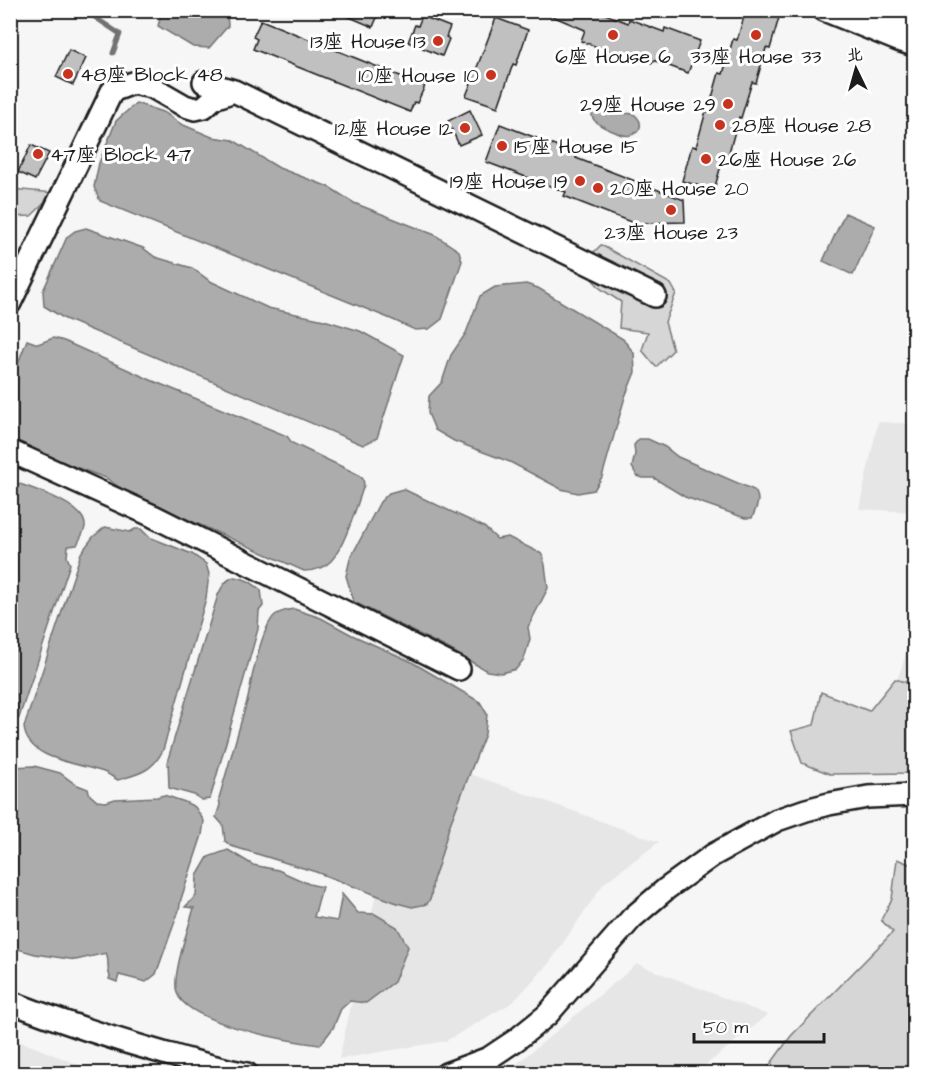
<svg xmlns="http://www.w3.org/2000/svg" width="925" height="1084" font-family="'Architects Daughter','LXGW WenKai TC',sans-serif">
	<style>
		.built { fill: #e6e6e6 }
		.green { fill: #d6d6d6; stroke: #797979; stroke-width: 1.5 }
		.water { fill: #acacac; stroke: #727272; stroke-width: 1.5 }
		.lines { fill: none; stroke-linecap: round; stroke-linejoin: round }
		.stream { stroke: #727272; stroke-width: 5 }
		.building { fill: #c0c0c0; stroke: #1c1c1c; stroke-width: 1.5 }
		.minor-casing { stroke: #1c1c1c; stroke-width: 26 }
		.minor { stroke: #fff; stroke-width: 21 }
		.poi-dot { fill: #c8321e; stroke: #fff; stroke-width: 2 }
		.labels { text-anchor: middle; stroke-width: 6; stroke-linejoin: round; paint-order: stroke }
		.poi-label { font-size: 20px; fill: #1c1c1c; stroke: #fff; text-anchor: start }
	</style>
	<rect width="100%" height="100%" fill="#f6f6f6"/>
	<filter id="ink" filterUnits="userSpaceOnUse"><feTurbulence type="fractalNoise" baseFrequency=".0167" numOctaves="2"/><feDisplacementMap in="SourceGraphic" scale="12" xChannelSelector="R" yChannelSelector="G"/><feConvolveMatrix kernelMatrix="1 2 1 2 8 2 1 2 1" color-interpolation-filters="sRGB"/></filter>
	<g filter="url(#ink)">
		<path class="built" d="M878,422L914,424V512L859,509Z
			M914,631V684L895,686Z
			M423,757L659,842L604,883L550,962L513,1002L446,1041L339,1059L391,827Z
			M637,964L768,1015L696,1073H506Z
			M11,1038L32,1046L99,1073H11Z"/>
		<path class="green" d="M11,189L55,193L31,216L11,217Z
			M601,245L671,284L676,293L665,322L673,350L656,367L642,350L648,332L619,328L621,302L601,289L580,266Z
			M895,679L911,684L914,687V773L830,774L802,763L791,731L814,725L821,692L869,711Z
			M897,859L914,866V1073H764L791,1036L893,932L881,920L892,899Z"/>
		<path class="water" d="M162,11H227L228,26L209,48L193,47L158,26Z
			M604,102C611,105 613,110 619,113C626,115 632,111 637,117C647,128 633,141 617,133C609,129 587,123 593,110C595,105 599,103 604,102Z
			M136,103L165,113L181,124L212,137L233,140L279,168L329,187L354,203L435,235L459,251L462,261L442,319L429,329L415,330L391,319L100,201L94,187L99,163L116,121Z
			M845,213L875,226L853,275L823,261Z
			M86,228L143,248L155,257L192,268L210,281L268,308L324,320L360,331L404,355L377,438L363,445L65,319L44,306L43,291L67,237L75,231Z
			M526,284L538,288L623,339L634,353L635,372L625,397L602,477L594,490L578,493L561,489L510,462L454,441L435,430L428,413L429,396L442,382L451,355L466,333L480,296L495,287Z
			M53,338L64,341L153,381L287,436L292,443L357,474L363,479L364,485C357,505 345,546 331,561C323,569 314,571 304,571L126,492L106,478L11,444V372L15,371L27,340L38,344Z
			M639,439H648L665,447L678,457L754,490C762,499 756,508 752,518H745L685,497L654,478H643L637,476L632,467L635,454L634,445Z
			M11,481C28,487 87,504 85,527C84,533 79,540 77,545L68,546L67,557L70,564L19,718L11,728Z
			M403,489L484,527L497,539L508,537L542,554L545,565L548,588L528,627L530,639L524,659L516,669L501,673L487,671L449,649L354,602L346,576L350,559L380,502L389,493Z
			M105,527L130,532L135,529H141L149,537L192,554L206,564L209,574L206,598L163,750C153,771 139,774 118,780C114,778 110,775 106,773C81,763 27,761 24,727L81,553L93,537Z
			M234,577C246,578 252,583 261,590L263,606L259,611L258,629L212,792L210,799L202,800L194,795L169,788L168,759L218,595C222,587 225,580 234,577Z
			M294,609L321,618L352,635L410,661L480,702L487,714L485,734L449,827L439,863L433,880L431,897L427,904L412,907L397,903L316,872L231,846L225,841L223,825L216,817L220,805L219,798L248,698C251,679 262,627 275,615C281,611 287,610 294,609Z
			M34,766L60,773L75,784L88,789L90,795L97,801L106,802L115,799L157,797L164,795L185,802L195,807L204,821L202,835L181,899L179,910L156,974L146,982L119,975L117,982L109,979L110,976C106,968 110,962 106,953L76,960L35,954L11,947V767Z
			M228,850L253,865L278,870L309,884L322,887L314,917L337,921L342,894L358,913L375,914L397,927L408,947L394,982L366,1003L350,1001L341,1009L333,1028L320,1045C290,1041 188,1024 177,993C171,978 189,926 194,908L185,907L196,896L197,876L208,857Z"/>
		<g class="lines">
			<path class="stream" d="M84,10L120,34L113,53"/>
		</g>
		<path class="building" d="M333,10H380L373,27Z
			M538,10H595L628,23L629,19L664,32L665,28L700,41L688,73L653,60L652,63L617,51L616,54L581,41L585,30Z
			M746,10H769L780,14L770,49L766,48L756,83L752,82L741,118L739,117L728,156L724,155L714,190L682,181L692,146L696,147L706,111L708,112L719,73L723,74L733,39L737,40Z
			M422,16L450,27L446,37L449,39L442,56L408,42L415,25L418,26Z
			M496,18L528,30L516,65L513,64L498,107L466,96Z
			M261,20L425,86L417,103L414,102L410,112L253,49L257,39L253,37Z
			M69,50L86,58L73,85L56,77Z
			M470,110L482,135L459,145L448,121Z
			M500,124L578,154L576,158L684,200L685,222L642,223L641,226L564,196L566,192L486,162Z
			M31,145L49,153L35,180L18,172Z"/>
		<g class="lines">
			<defs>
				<path id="minor" d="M824,10L898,40L914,45
					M874,10L914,26
					M204,82L234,91L655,296
					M10,303L112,91L133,83L152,87L185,106L195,109L204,107L214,98L234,91
					M10,451L153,516L459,669
					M10,1002C62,1022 114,1039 167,1054C194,1061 220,1069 247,1074
					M446,1074L489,1058L516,1040L547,1015L632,918L666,889L713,855L777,820L806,810L829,804L868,797L914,795"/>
			</defs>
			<use href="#minor" class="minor-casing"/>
			<use href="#minor" class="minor"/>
		</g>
	</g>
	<g class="poi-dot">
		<circle cx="613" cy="35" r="6"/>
		<circle cx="756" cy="35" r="6"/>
		<circle cx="438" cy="41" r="6"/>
		<circle cx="68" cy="74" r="6"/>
		<circle cx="491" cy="75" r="6"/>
		<circle cx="728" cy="104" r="6"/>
		<circle cx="720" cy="125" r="6"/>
		<circle cx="465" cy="128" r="6"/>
		<circle cx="502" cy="146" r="6"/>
		<circle cx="38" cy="154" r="6"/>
		<circle cx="706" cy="159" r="6"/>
		<circle cx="580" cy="181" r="6"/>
		<circle cx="598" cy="188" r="6"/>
		<circle cx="671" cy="210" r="6"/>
	</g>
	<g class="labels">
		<g class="poi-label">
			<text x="426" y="48" text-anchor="end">13座 House 13</text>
			<text x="613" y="63" text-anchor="middle">6座 House 6</text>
			<text x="756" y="63" text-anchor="middle">33座 House 33</text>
			<text x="80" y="81">48座 Block 48</text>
			<text x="479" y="82" text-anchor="end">10座 House 10</text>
			<text x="716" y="111" text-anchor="end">29座 House 29</text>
			<text x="732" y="132">28座 House 28</text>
			<text x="453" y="135" text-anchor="end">12座 House 12</text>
			<text x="514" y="153">15座 House 15</text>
			<text x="50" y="161">47座 Block 47</text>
			<text x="718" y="166">26座 House 26</text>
			<text x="568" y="188" text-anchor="end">19座 House 19</text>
			<text x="610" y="195">20座 House 20</text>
			<text x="671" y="239" text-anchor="middle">23座 House 23</text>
		</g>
	</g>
	<rect width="925" height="1084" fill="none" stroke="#fff" stroke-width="36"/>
	<rect x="18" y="18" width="889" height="1048" fill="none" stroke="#1c1c1c" stroke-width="2" filter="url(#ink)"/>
	<g transform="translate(856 69) rotate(355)" stroke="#ffffff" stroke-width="4.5" paint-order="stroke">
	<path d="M0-4.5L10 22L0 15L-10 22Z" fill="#1c1c1c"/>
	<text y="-9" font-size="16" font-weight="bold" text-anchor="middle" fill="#1c1c1c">北</text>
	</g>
	<path d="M694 1033v9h130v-9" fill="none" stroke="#1c1c1c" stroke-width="3"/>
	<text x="703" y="1033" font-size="18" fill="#1c1c1c" stroke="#ffffff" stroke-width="4.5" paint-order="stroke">50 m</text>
</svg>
